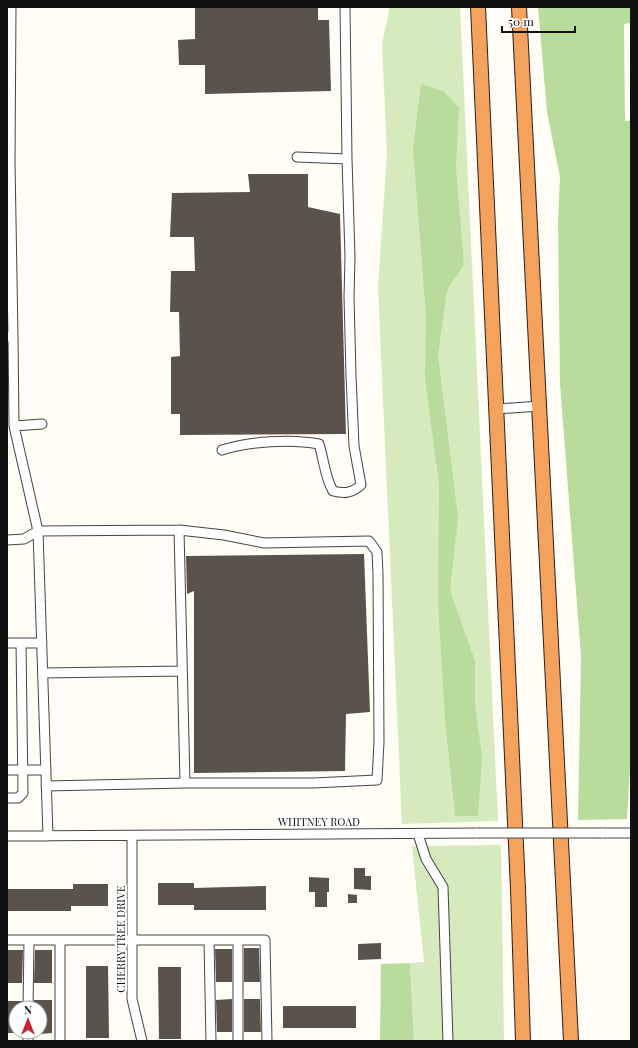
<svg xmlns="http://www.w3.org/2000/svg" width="638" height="1048" font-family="'Playfair Display',serif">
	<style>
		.green { fill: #d5ebbd }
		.forest { fill: #b9dc9c }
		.building { fill: #5a524d }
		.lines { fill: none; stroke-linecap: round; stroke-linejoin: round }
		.minor-casing { stroke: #444; stroke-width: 11 }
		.highway-casing { stroke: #222; stroke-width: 16 }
		.minor { stroke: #fff; stroke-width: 9 }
		.highway { stroke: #f5a25d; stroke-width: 14 }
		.minor-bridge-casing { stroke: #444; stroke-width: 11; stroke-linecap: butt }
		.minor-bridge { stroke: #fff; stroke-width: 9 }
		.labels { text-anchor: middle; stroke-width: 4; stroke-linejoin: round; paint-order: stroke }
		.street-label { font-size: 11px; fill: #111; stroke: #fff }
	</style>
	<rect width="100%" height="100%" fill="#fffdf5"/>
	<path class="green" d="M390,7H460L498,821L402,824L378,288L387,154L382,44Z
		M501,845L504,1041H414L410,963L424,962L412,846Z"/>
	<path class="forest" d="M538,7H631V23L624,24L625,121H631V751L627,819L578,820L581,656L560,384L558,222L560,177L547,112Z
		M421,84L443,91L459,107L456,168L464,265L447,290L438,355L458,518L450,591L475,661V704L482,757L478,816H455L445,720L438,602L439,485L425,378L426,315L413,149Z
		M410,963L414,1041H380L381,964Z"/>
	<path class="building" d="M195,7H318V20H329L331,91L205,94V65H179L178,40L195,39Z
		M248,174H308V207L340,214L346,434L180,435V414H171V357L180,356L179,312H170L171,271H195L194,237H170L172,193L250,192Z
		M364,554L370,712L346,714L345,771L194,773V591L187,594L186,556Z
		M354,868H365V876H371V890L354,889Z
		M309,877L329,878V892H327V907H315V892H309Z
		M158,883H194V888L266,886V910H194V905H158Z
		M73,884H108V906H71V911H7V889H73Z
		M348,894L357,895V903H348Z
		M381,943V959L358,960V944Z
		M244,948H259L260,982H244Z
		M215,949H232V982H216Z
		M7,950H23L22,983H7Z
		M35,950H52V983H34Z
		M86,966H108L109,1038H86Z
		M158,967H181V1039H159Z
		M232,999V1032H217L216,1000Z
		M244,999H260L261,1032H244Z
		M34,1000H52V1033L40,1034V1008H34Z
		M7,1001H22V1008H16V1033H7Z
		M283,1006H356V1028H283Z"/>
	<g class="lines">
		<defs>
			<path id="minor" d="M297,157L347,159L345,7
				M13,336L14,426L42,424
				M7,337L13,336L10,162L11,7
				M496,409L540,406
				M14,426L38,531L48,836
				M222,450C250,441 291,439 319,444C324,460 325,478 333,491C345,494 352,493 361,485L354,446L351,375L349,297L350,257L347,159
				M7,540L24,539L38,531L179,530L224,535L264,543L369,541L377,552L378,574L379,742L377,780L313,783H185
				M7,643H42
				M43,673L182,671
				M7,770H46
				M46,786L185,783L179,530
				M7,798H18L23,793L21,643
				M601,833H631
				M418,834L426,859L443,887L448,1041
				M7,836L478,833
				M132,836V999L142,1041
				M7,940H265L267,1041
				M209,940L211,1041
				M238,940V1041
				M28,1008L29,940
				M28,1041V1032
				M60,1041V941"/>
			<path id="highway" d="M478,7L518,889L523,1041
				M519,7L571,1041"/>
		</defs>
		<use href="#minor" class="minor-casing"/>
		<use href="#highway" class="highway-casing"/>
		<use href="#minor" class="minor"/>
		<use href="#highway" class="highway"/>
		<defs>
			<path id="minor-bridge" d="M478,833H601"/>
		</defs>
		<use href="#minor-bridge" class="minor-bridge-casing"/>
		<use href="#minor-bridge" class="minor-bridge"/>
	</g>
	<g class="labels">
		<g class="street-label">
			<text x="319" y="826">WHITNEY ROAD</text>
			<text transform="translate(121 939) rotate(-90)" y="4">CHERRY TREE DRIVE</text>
		</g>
	</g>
	<rect width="638" height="1048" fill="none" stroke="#111111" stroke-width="16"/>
	<g transform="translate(28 1020)"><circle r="19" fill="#ffffff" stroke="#a0a0a0"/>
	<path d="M0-3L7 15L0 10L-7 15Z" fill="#c4262e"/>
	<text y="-6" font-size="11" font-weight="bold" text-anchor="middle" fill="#111111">N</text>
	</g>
	<path d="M502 26v6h73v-6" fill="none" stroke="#111111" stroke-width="2"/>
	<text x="508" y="26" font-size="12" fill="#111111" stroke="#ffffff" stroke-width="3" paint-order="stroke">50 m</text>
</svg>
